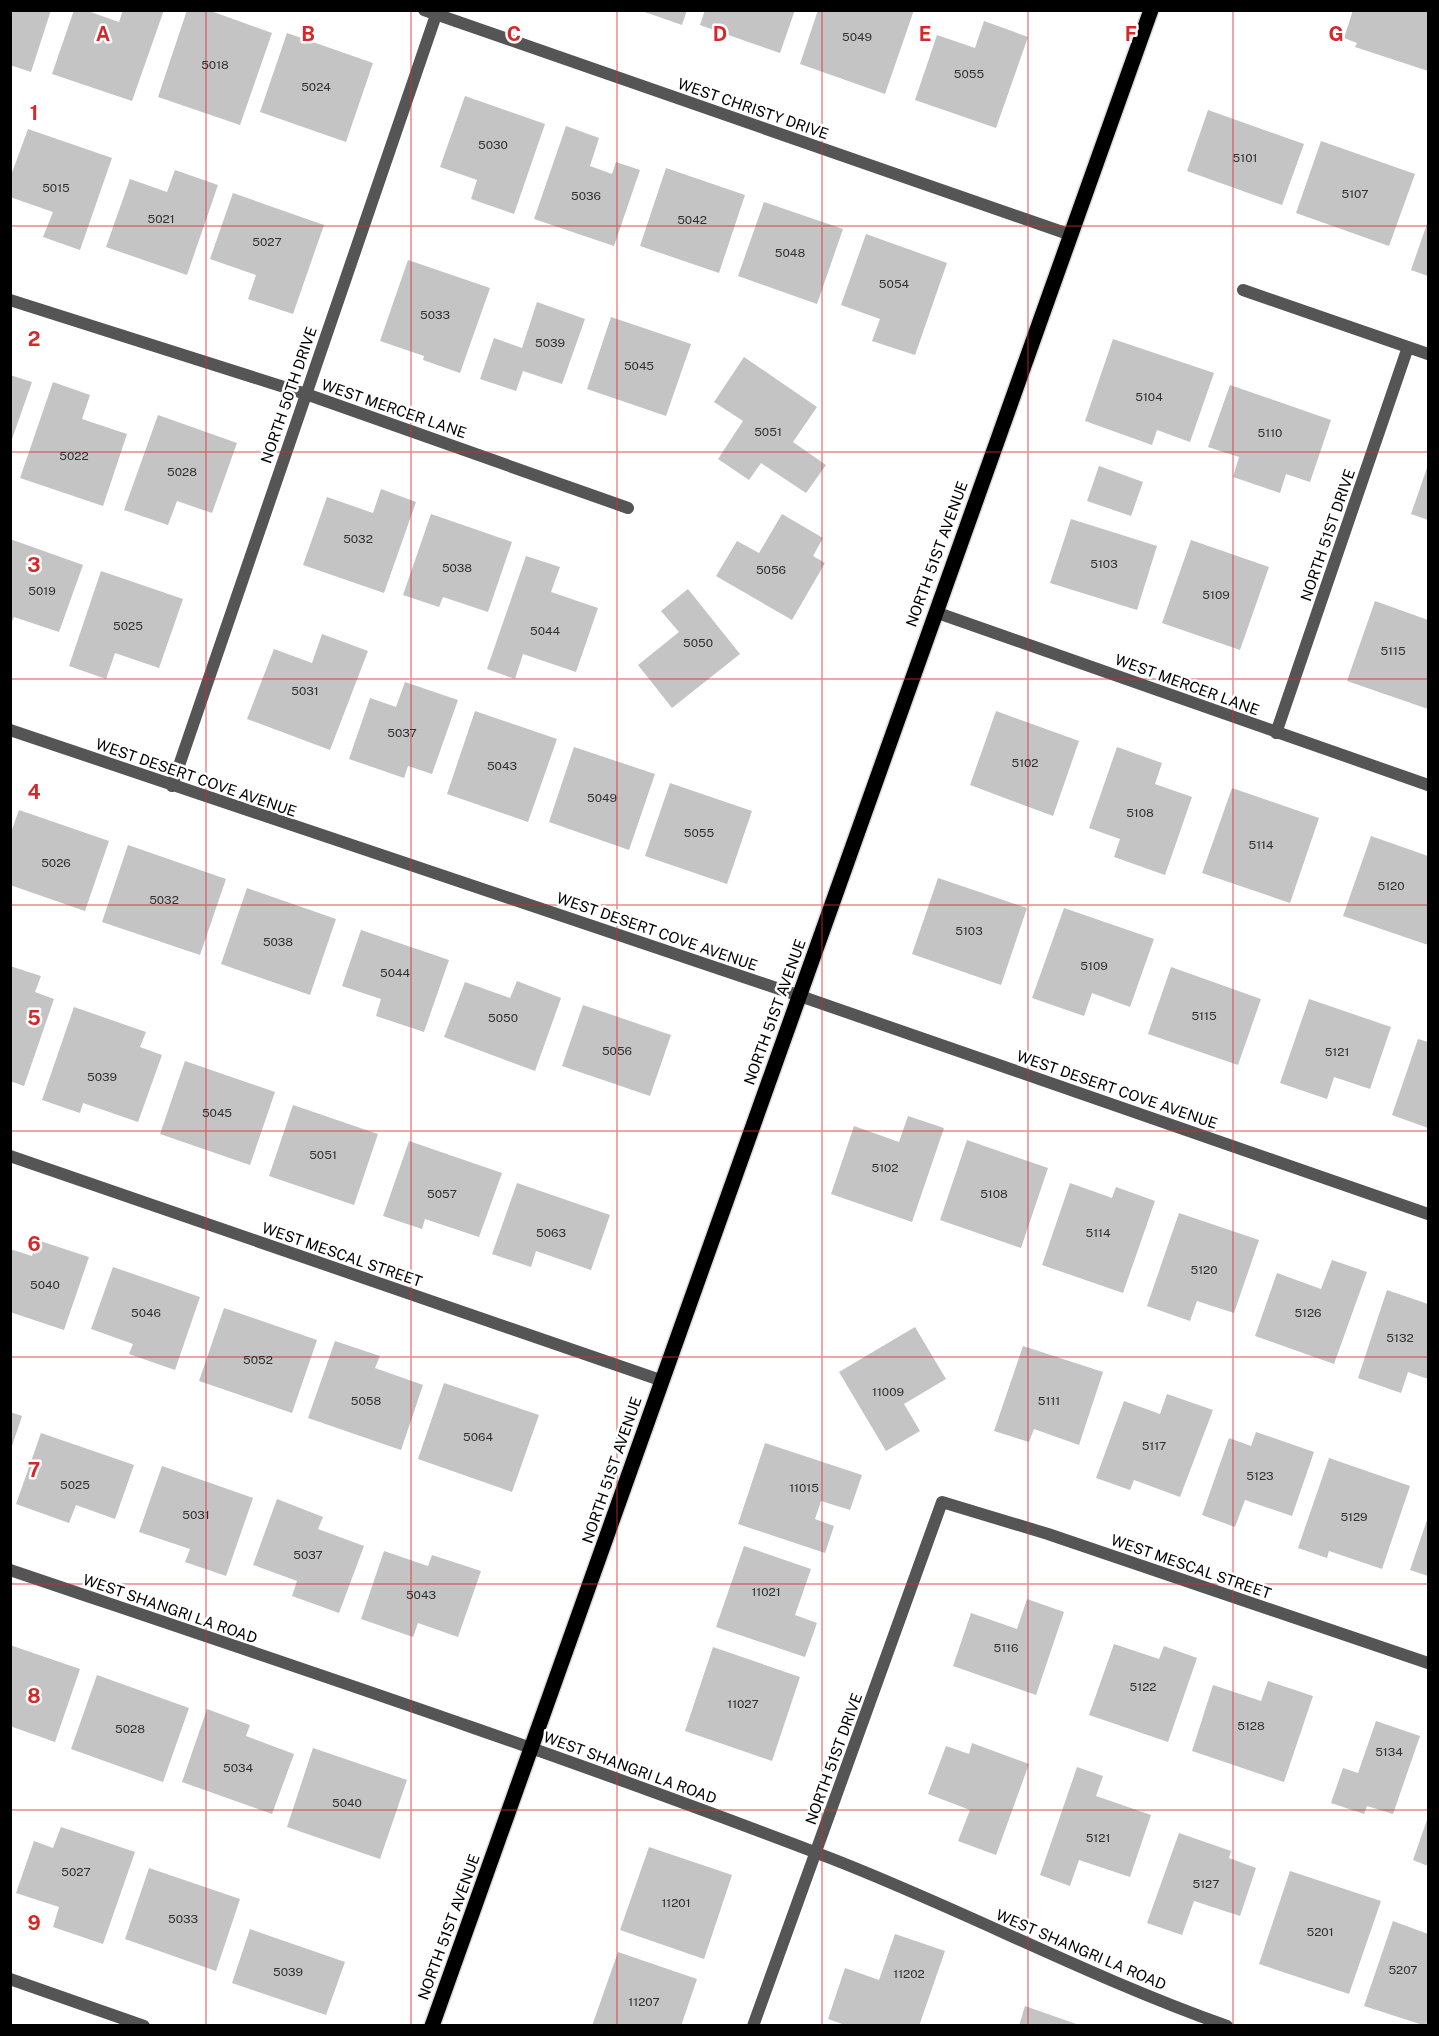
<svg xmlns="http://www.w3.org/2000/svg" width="1439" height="2036" font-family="'Public Sans',sans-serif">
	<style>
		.building { fill: #c4c4c4 }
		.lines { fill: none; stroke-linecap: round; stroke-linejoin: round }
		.primary-casing { stroke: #dbdbdb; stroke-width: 18 }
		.minor { stroke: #555; stroke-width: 12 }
		.primary { stroke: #000; stroke-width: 15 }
		.grid { fill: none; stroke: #d62828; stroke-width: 1.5; stroke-opacity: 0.55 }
		.labels { text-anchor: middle; stroke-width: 5; stroke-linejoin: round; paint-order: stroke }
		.number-label { font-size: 12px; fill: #313131 }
		.street-label { font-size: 15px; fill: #000; stroke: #fff }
		.grid-label { font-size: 20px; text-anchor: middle; font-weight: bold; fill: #d62828; stroke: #fff; stroke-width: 5; stroke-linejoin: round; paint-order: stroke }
	</style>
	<rect width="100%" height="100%" fill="#fff"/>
	<path class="building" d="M10,10H51L31,72L10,65Z
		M74,10H85L119,22L123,10H164L132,101L52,74Z
		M187,10H208L272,33L240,125L158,97Z
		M639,10H687L682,25Z
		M705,10H795L780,53L700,25Z
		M818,10H914L885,94L800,64Z
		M1353,10H1428V71L1355,47L1357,43L1344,38Z
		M984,21L1028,37L996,128L915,100L937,35L975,48Z
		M287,33L373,63L346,142L260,112Z
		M465,96L545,124L514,214L471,199L477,180L440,167Z
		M1208,110L1304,144L1282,205L1187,171Z
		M566,126L599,138L590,166L612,174L616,162L640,170L614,246L534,219Z
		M28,129L112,158L80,250L43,237L53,212L10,197V178Z
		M1321,141L1415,174L1389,246L1296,213Z
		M666,168L745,195L719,273L640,246Z
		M175,170L218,185L187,275L106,247L130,179L167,192Z
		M233,193L324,225L293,314L248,299L256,275L210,259Z
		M764,202L843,229L817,304L738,276Z
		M1428,221V276L1411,270Z
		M866,234L947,263L915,355L872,341L880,319L841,305Z
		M408,260L490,288L460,373L423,360L424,356L380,341Z
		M537,302L585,319L562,384L523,371L516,391L480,379L494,338L522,348Z
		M611,317L691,344L666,416L587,389Z
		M1113,339L1214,373L1190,442L1157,430L1152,445L1085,421Z
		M744,357L817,407L793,442L826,465L806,493L761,463L749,480L718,459L743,421L714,402Z
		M10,375L32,382L11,442H10Z
		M53,382L90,395L82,419L127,434L103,506L20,478Z
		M1230,385L1331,420L1310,482L1286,474L1280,493L1233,477L1239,457L1208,447Z
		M158,415L237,443L212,513L177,501L168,525L124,510Z
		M1428,465V520L1411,514Z
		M1099,466L1143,482L1131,516L1087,501Z
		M381,489L416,502L384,593L303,565L327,497L373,513Z
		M431,514L512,542L488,612L443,597L439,607L403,595Z
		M782,514L823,538L813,556L825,563L792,620L716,576L737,541L759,553Z
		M1071,519L1157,546L1137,610L1050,583Z
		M10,539L83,565L59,632L14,617L10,626Z
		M1191,540L1269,567L1240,650L1162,623Z
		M526,556L560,567L551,592L598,608L576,672L523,654L515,679L487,669Z
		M101,571L183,599L159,668L115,653L106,679L69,666Z
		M688,589L740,654L672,708L638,665L679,632L661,611Z
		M1375,601L1428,620V709L1347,681Z
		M322,634L368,651L330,750L247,719L274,649L312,663Z
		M405,682L458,700L432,774L408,766L404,778L349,759L370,698L396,707Z
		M475,711L557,739L528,822L447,794Z
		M996,711L1079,741L1053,816L970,785Z
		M574,747L655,774L629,850L549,822Z
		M1117,747L1162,763L1155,784L1192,797L1165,875L1114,857L1120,839L1089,828Z
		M670,783L752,811L727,884L645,856Z
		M1232,788L1319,818L1290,903L1202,873Z
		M19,810L109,841L85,911L10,885V835Z
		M1371,836L1428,856V945L1343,916Z
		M128,845L226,879L200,955L102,922Z
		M938,878L1027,908L1001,985L912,954Z
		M247,888L336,919L310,995L221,964Z
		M1064,908L1154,939L1130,1007L1092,993L1084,1016L1032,998Z
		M361,930L449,960L424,1032L376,1016L381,999L342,986Z
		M10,966L41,976L35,992L54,999L24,1086L10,1081Z
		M1171,967L1261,999L1238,1065L1148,1034Z
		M517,981L561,998L535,1071L444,1037L465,982L510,998Z
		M1309,999L1391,1027L1370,1089L1334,1077L1327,1099L1280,1083Z
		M583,1005L671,1035L650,1096L562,1066Z
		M74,1007L146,1032L140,1047L162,1055L138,1122L83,1103L80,1113L42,1100Z
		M1418,1039L1428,1042V1128L1392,1115Z
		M185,1061L275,1092L250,1165L160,1134Z
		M293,1105L378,1134L354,1205L269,1176Z
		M908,1116L944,1128L912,1222L831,1194L854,1126L899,1142Z
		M967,1140L1048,1168L1021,1248L940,1220Z
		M409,1141L502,1173L479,1237L425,1219L422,1229L383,1216Z
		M517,1183L610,1215L591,1270L536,1251L531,1267L492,1254Z
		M1070,1183L1112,1198L1116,1187L1155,1201L1123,1293L1042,1265Z
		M1179,1213L1259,1240L1234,1313L1197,1301L1190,1321L1147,1306Z
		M37,1240L89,1257L64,1330L10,1312V1249L32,1256Z
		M1332,1260L1367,1272L1334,1364L1255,1336L1277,1273L1321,1289Z
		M113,1267L200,1297L175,1370L129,1354L133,1344L91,1329Z
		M1387,1290L1428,1304V1379L1408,1372L1401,1393L1358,1378Z
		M224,1308L317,1340L292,1413L199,1381Z
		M915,1327L946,1379L904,1404L920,1431L886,1451L839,1372Z
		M335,1341L380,1356L375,1368L423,1385L401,1450L308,1418Z
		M1023,1346L1103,1372L1079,1445L1034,1429L1029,1442L994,1431Z
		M444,1383L539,1415L512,1492L418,1459Z
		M1167,1394L1213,1410L1180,1497L1134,1480L1130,1490L1096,1478L1124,1401L1160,1414Z
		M10,1412L22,1416L11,1449H10Z
		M1256,1432L1314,1452L1292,1516L1245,1500L1235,1527L1202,1515L1229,1438L1251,1446Z
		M41,1433L134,1465L115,1519L76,1505L69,1523L16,1504Z
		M765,1443L862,1475L850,1510L821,1501L815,1519L834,1526L825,1553L738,1524Z
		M1329,1458L1410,1486L1382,1569L1329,1551L1327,1558L1298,1548Z
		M162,1466L253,1498L226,1576L185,1562L190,1549L139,1532Z
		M277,1499L323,1517L318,1529L364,1546L339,1613L292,1596L297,1581L253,1565Z
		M1428,1517V1576L1410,1570Z
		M744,1546L811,1569L795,1615L817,1623L805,1657L716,1627Z
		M384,1551L428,1566L432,1555L481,1571L458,1637L418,1623L413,1637L361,1619Z
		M1027,1599L1064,1612L1036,1695L953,1666L971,1613L1017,1629Z
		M1114,1644L1159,1659L1164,1646L1197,1658L1168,1742L1089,1715Z
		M10,1645L80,1669L55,1742L10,1726Z
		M713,1647L800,1677L772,1761L685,1731Z
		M97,1675L189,1708L163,1782L71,1749Z
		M1268,1681L1313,1696L1284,1782L1192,1751L1213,1685L1261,1701Z
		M207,1709L250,1725L246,1736L294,1754L272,1814L182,1782Z
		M1376,1721L1420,1736L1393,1814L1367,1806L1364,1814L1331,1803L1343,1768L1358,1773Z
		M972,1743L1029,1764L996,1855L958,1841L970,1810L928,1794L946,1746L969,1754Z
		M313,1748L407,1780L380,1859L287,1827Z
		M1077,1767L1103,1776L1096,1796L1151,1815L1130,1877L1079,1860L1070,1886L1040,1875Z
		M1428,1817V1866L1413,1860Z
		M61,1827L135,1852L103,1944L53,1927L59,1907L16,1893L34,1841L53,1848Z
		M1179,1833L1231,1851L1229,1858L1256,1868L1240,1916L1194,1901L1182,1935L1147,1923Z
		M649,1847L732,1875L704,1959L620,1930Z
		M149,1868L240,1899L216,1971L125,1939Z
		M1290,1871L1381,1901L1349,1994L1259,1964Z
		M1393,1921L1428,1934V2018L1426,2026L1364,2006Z
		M250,1929L345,1962L326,2015L232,1983Z
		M895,1934L945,1951L919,2026H848L828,2019L845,1968L879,1980Z
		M618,1952L697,1979L681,2026H592Z
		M1025,2006L1079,2025V2026H1019Z"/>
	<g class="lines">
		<defs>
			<path id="primary" d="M432,2026L1151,10"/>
		</defs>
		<use href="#primary" class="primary-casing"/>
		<path class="minor" d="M424,10L1071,235
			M1243,290L1428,354
			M10,300L306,394L628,508
			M935,612L1428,785
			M10,730L800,996L1428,1214
			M1276,733L1408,347
			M172,786L436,15
			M10,1156L663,1381
			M10,1570C285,1663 560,1754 830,1858C964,1910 1091,1978 1227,2026
			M10,1979L144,2026
			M753,2026L942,1502L1048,1534L1428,1663"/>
		<use href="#primary" class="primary"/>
	</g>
	<path class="grid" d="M206,10V2026M411,10V2026M617,10V2026M822,10V2026M1028,10V2026M1233,10V2026M10,226H1428M10,452H1428M10,679H1428M10,905H1428M10,1131H1428M10,1357H1428M10,1584H1428M10,1810H1428"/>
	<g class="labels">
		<g class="number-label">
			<text x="857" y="41">5049</text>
			<text x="215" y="69">5018</text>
			<text x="969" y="78">5055</text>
			<text x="316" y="91">5024</text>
			<text x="493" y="149">5030</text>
			<text x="1245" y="162">5101</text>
			<text x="56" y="192">5015</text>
			<text x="1355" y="198">5107</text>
			<text x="586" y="200">5036</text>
			<text x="161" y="223">5021</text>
			<text x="692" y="224">5042</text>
			<text x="267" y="246">5027</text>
			<text x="790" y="257">5048</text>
			<text x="894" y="288">5054</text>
			<text x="435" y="319">5033</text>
			<text x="550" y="347">5039</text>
			<text x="639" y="370">5045</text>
			<text x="1149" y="401">5104</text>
			<text x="768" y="436">5051</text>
			<text x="1270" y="437">5110</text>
			<text x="74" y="460">5022</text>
			<text x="182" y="476">5028</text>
			<text x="358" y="543">5032</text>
			<text x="1104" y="568">5103</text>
			<text x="457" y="572">5038</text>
			<text x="771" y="574">5056</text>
			<text x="42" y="595">5019</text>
			<text x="1216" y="599">5109</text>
			<text x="128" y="630">5025</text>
			<text x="545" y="635">5044</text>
			<text x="698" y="647">5050</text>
			<text x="1393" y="655">5115</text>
			<text x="305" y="695">5031</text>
			<text x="402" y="737">5037</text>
			<text x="1025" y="767">5102</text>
			<text x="502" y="770">5043</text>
			<text x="602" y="802">5049</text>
			<text x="1140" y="817">5108</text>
			<text x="699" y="837">5055</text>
			<text x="1261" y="849">5114</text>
			<text x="56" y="867">5026</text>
			<text x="1391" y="890">5120</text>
			<text x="164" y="904">5032</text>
			<text x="969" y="935">5103</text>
			<text x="278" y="946">5038</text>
			<text x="1094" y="970">5109</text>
			<text x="395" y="977">5044</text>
			<text x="1204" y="1020">5115</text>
			<text x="503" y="1022">5050</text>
			<text x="617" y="1055">5056</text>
			<text x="1337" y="1056">5121</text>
			<text x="102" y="1081">5039</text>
			<text x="217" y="1117">5045</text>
			<text x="323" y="1159">5051</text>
			<text x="885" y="1172">5102</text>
			<text x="442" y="1198">5057</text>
			<text x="994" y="1198">5108</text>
			<text x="551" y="1237">5063</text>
			<text x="1098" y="1237">5114</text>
			<text x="1204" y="1274">5120</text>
			<text x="45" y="1289">5040</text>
			<text x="146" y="1317">5046</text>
			<text x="1308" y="1317">5126</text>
			<text x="1400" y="1342">5132</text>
			<text x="258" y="1364">5052</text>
			<text x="888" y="1396">11009</text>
			<text x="366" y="1405">5058</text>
			<text x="1049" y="1405">5111</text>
			<text x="478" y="1441">5064</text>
			<text x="1154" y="1450">5117</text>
			<text x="1260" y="1480">5123</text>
			<text x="75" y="1489">5025</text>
			<text x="804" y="1492">11015</text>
			<text x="196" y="1519">5031</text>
			<text x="1354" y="1521">5129</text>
			<text x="308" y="1559">5037</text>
			<text x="766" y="1596">11021</text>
			<text x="421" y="1599">5043</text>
			<text x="1006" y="1652">5116</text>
			<text x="1143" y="1691">5122</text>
			<text x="743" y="1708">11027</text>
			<text x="1251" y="1730">5128</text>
			<text x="130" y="1733">5028</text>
			<text x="1389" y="1756">5134</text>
			<text x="238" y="1772">5034</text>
			<text x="347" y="1807">5040</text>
			<text x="1098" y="1842">5121</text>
			<text x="76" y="1876">5027</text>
			<text x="1206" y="1888">5127</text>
			<text x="676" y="1907">11201</text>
			<text x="183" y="1923">5033</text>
			<text x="1320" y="1936">5201</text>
			<text x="1403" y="1974">5207</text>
			<text x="288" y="1976">5039</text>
			<text x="909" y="1978">11202</text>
			<text x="644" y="2006">11207</text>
		</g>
		<g class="street-label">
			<text transform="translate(753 109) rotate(19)" y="5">WEST CHRISTY DRIVE</text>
			<text transform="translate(289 395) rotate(-71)" y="5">NORTH 50TH DRIVE</text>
			<text transform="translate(394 409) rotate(19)" y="5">WEST MERCER LANE</text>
			<text transform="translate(1328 535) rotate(-71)" y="5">NORTH 51ST DRIVE</text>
			<text transform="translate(937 554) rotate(-70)" y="5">NORTH 51ST AVENUE</text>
			<text transform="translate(1187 685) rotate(20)" y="5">WEST MERCER LANE</text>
			<text transform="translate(196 778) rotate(19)" y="5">WEST DESERT COVE AVENUE</text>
			<text transform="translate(657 932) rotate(19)" y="5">WEST DESERT COVE AVENUE</text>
			<text transform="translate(775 1012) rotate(-70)" y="5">NORTH 51ST AVENUE</text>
			<text transform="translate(1117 1090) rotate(19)" y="5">WEST DESERT COVE AVENUE</text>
			<text transform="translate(342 1255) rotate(19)" y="5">WEST MESCAL STREET</text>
			<text transform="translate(612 1470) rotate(-71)" y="5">NORTH 51ST AVENUE</text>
			<text transform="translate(1191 1567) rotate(19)" y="5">WEST MESCAL STREET</text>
			<text transform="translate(170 1609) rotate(19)" y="5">WEST SHANGRI LA ROAD</text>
			<text transform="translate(834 1759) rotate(-70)" y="5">NORTH 51ST DRIVE</text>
			<text transform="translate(630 1768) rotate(20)" y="5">WEST SHANGRI LA ROAD</text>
			<text transform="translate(449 1927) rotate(-70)" y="5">NORTH 51ST AVENUE</text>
			<text transform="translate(1081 1950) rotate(23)" y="5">WEST SHANGRI LA ROAD</text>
		</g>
	</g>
	<g class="grid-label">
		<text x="103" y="41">A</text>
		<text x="308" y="41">B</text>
		<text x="514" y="41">C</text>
		<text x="720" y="41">D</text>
		<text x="925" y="41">E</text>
		<text x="1131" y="41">F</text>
		<text x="1336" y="41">G</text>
		<text x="34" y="120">1</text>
		<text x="34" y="346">2</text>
		<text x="34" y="572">3</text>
		<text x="34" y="799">4</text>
		<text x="34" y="1025">5</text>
		<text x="34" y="1251">6</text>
		<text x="34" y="1477">7</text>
		<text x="34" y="1703">8</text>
		<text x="34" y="1930">9</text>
	</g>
	<rect width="1439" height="2036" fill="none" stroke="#000000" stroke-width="24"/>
</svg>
